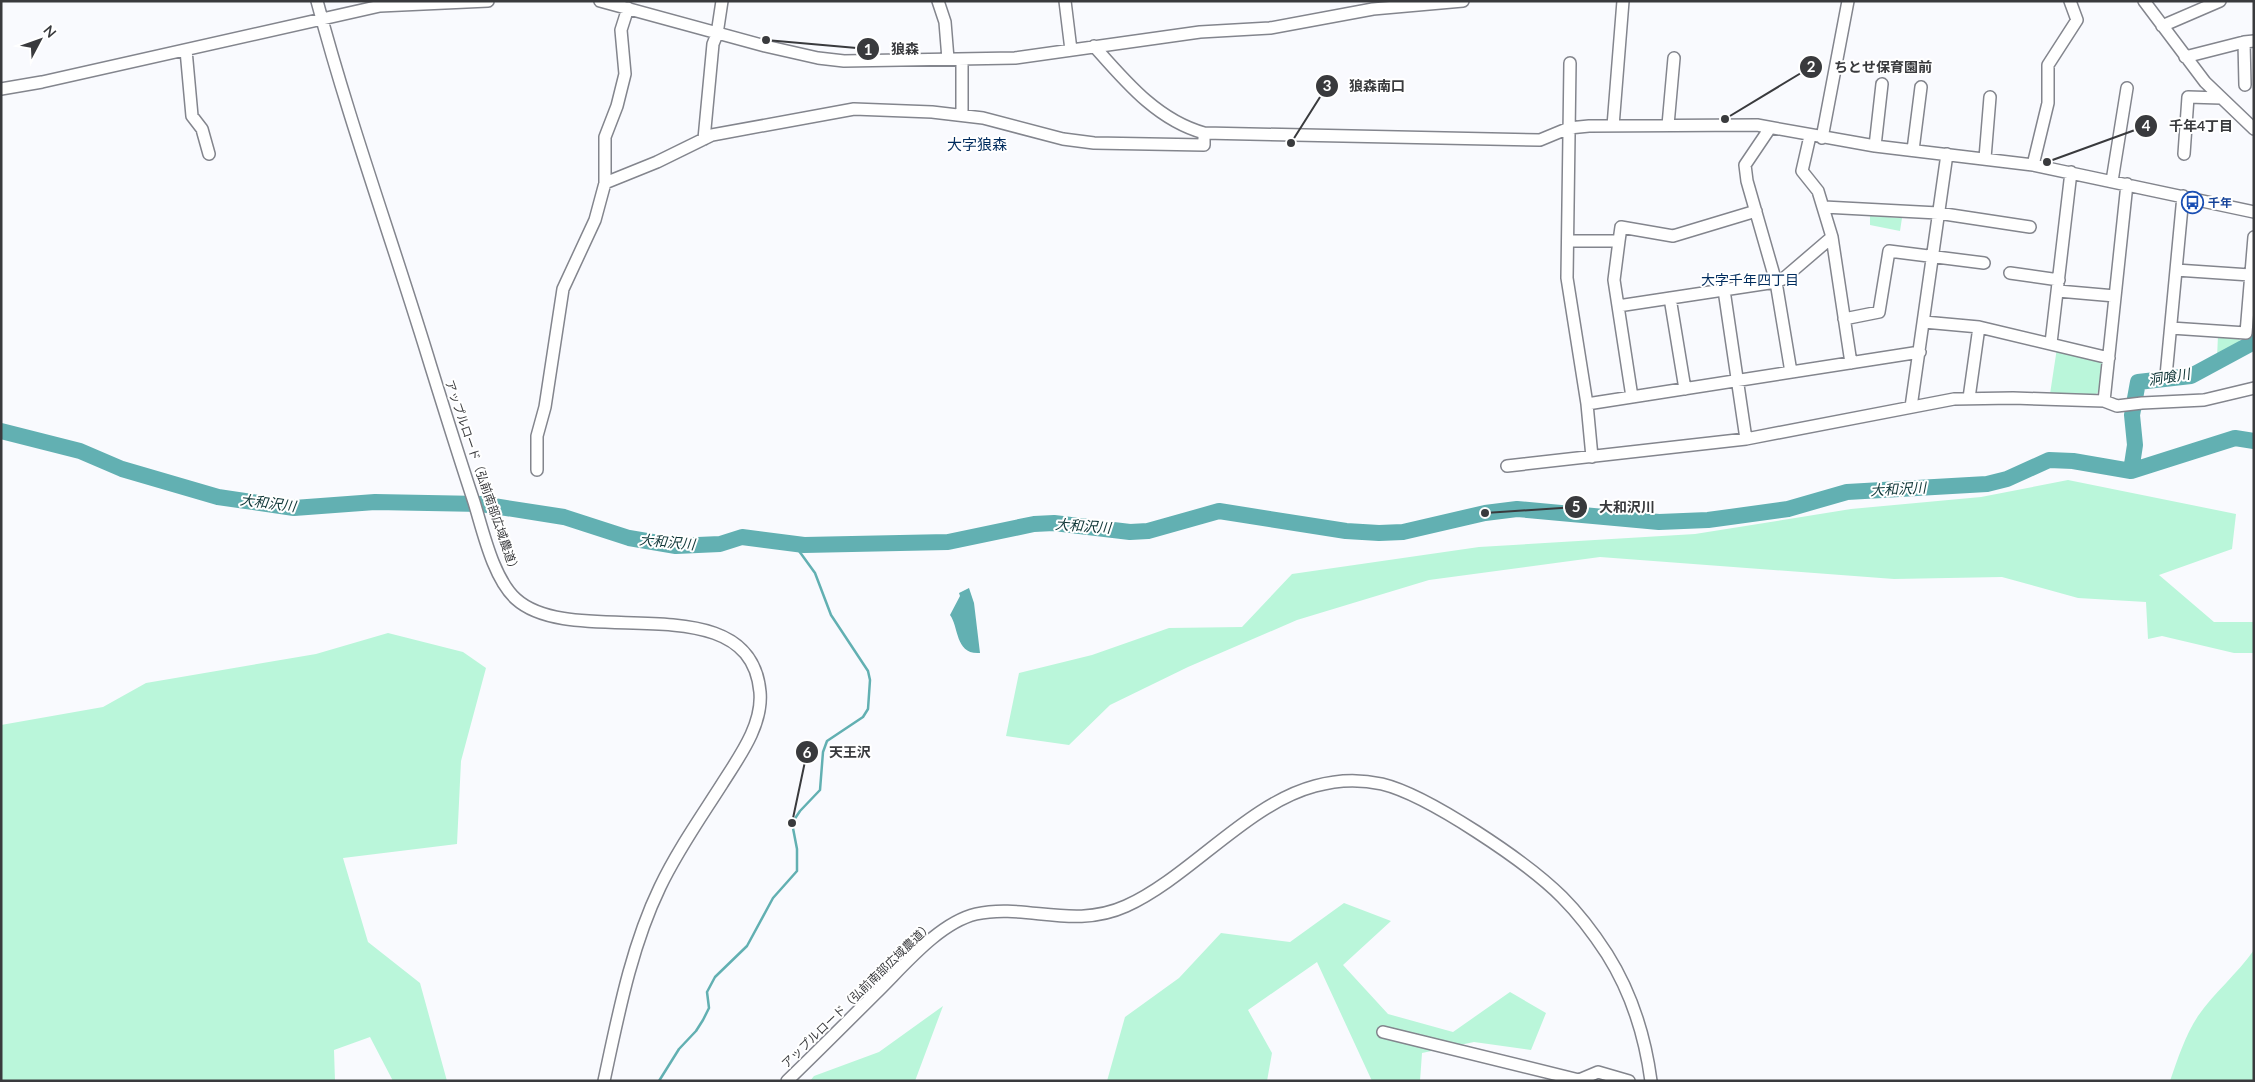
<svg xmlns="http://www.w3.org/2000/svg" width="2255" height="1082" font-family="Lato,'Noto Sans JP',sans-serif">
	<style>
		.green { fill: #baf6da }
		.water { fill: #62b0b2 }
		.lines { fill: none; stroke-linecap: round; stroke-linejoin: round }
		.stream { stroke: #62b0b2; stroke-width: 2.5 }
		.river { stroke: #62b0b2; stroke-width: 16 }
		.minor-casing { stroke: #83858d; stroke-width: 14 }
		.minor { stroke: #fff; stroke-width: 11 }
		.labels { text-anchor: middle; stroke-width: 4; stroke-linejoin: round; paint-order: stroke }
		.transit-label { font-size: 12px; font-weight: bold; fill: #164399; stroke: #fff; text-anchor: start }
		.street-label { font-size: 12px; fill: #393a3d; stroke: #fff }
		.neighbourhood-label { font-size: 14px; fill: #002c5e; stroke: #fff }
		.water-label { font-size: 14px; font-style: italic; fill: #0e3536; stroke: #fff }
		.quarter-label { font-size: 15px; fill: #002c5e; stroke: #fff }
		.leader { fill: none; stroke: #393a3d; stroke-width: 2 }
		.callout-dot { fill: #393a3d; stroke: #fff; stroke-width: 2 }
		.mark-label { font-size: 15px; text-anchor: middle; font-weight: bold; fill: #fff }
		.callout-label { font-size: 14px; text-anchor: middle; font-weight: bold; fill: #393a3d; stroke: #fff; stroke-width: 4; stroke-linejoin: round; paint-order: stroke }
	</style>
	<rect width="100%" height="100%" fill="#f9fafe"/>
	<path class="green" d="M1870,216L1902,218L1900,231L1870,225Z
		M2218,335L2240,337L2239,348L2217,358Z
		M2057,348L2100,359L2105,364L2102,389L2096,394H2050Z
		M2068,480L2236,514L2232,549L2159,575L2214,622H2254V653H2234L2162,636L2148,639L2146,602L2078,598L2002,577L1894,579L1600,557L1429,580L1297,620L1188,667L1110,705L1069,745L1006,736L1019,673L1092,655L1169,628L1242,627L1292,574L1479,547L1695,534L1851,509L1981,497Z
		M388,633L463,652L486,668L461,761L457,844L343,858L368,942L420,983L447,1081H393L370,1037L334,1050L335,1081H1V725L103,707L146,683L316,654Z
		M1344,903L1391,921L1343,965L1388,1014L1453,1032L1510,992L1546,1013L1531,1050L1474,1042L1422,1053L1420,1081H1372L1317,962L1248,1010L1272,1053L1267,1081H1107L1125,1017L1179,978L1221,933L1290,942Z
		M2254,950V1081H2170C2178,1058 2185,1036 2198,1016C2214,993 2237,974 2254,950Z
		M943,1006L915,1081H810L814,1076L879,1052Z"/>
	<path class="water" d="M969,588L974,603L980,653C955,655 959,627 950,615L960,596L959,593Z"/>
	<g class="lines">
		<path class="stream" d="M659,1081L679,1049L696,1031L703,1020L709,1008L707,992L715,977L747,946L773,898L797,871V849L792,823L800,811L820,790L823,752L827,741L863,717L868,709L870,680L868,671L831,615L815,573L794,544"/>
		<path class="river" d="M1,431L80,451L122,469L218,497L294,508L375,502L481,504L564,517L629,538L676,546L720,544L742,537L804,545L948,542L1034,524L1054,523L1130,532L1148,531L1219,511L1346,531L1379,533L1403,532L1485,513L1517,509L1659,522L1708,520L1788,509L1847,492L1987,484L2007,479L2049,460L2073,461L2131,471L2235,438L2254,441
			M2131,471L2135,445L2132,415L2138,382L2191,376L2254,342"/>
		<defs>
			<path id="minor" d="M317,1C350,125 394,245 431,367C445,412 459,457 474,502C483,531 493,578 516,599C574,652 750,581 760,692C763,725 739,757 722,784C701,817 677,851 660,887C631,947 618,1016 604,1081
				M600,1L765,46L818,58L844,61L1015,58L1200,32L1270,28L1373,9L1463,1
				M938,1L945,22L948,59
				M1065,1L1071,50
				M2144,1L2205,82L2254,129
				M2162,26L2220,1
				M2244,42L2245,85
				M1094,46C1125,81 1157,120 1204,133L1540,140L1569,128L1589,126L1757,125L1875,146L2033,165L2254,212
				M186,50L192,116L202,129L209,154
				M2185,57L2244,42L2254,41
				M1570,63L1567,278L1587,404L1592,457
				M1,89L42,82L380,6L488,1
				M962,115V60
				M1668,125L1674,58
				M1613,126L1623,1
				M1770,128L1745,165L1747,181L1776,282L1791,372
				M1810,136L1802,171L1818,191L1832,237L1851,363
				M1822,138L1848,1
				M704,139L713,44L717,34L722,1
				M1875,146L1882,84
				M1913,150L1921,87
				M2184,154L2188,97L2221,98
				M1985,158L1990,97
				M2033,165L2048,103V65L2077,20L2070,1
				M2112,181L2127,88
				M605,183L657,162L712,135L854,109L932,112L983,118L1063,139L1094,143L1204,145V133
				M1824,207L1938,213L2030,227
				M1568,241H1619L1614,280L1632,397
				M1619,241L1621,227L1673,236L1756,211
				M2176,270L2250,275
				M2010,273L2059,280
				M1724,290L1746,439
				M2058,291L2115,296
				M1670,298L1685,389
				M1618,306L1776,282L1783,279L1832,237
				M1844,319L1879,312L1889,251L1984,263
				M1924,322L1979,327L2109,358
				M2171,328L2246,333L2254,237
				M2051,343L2071,172
				M2166,376L2183,196
				M1969,398L1979,327
				M2104,401L2127,184
				M1587,404L1920,352
				M1911,407L1947,154
				M1507,466L1746,439L1954,399L2013,398L2104,401L2117,406L2142,403L2204,400L2254,388
				M537,470V436L545,407L563,289L595,220L605,183V137L617,106L625,74L621,30L628,8
				M1383,1032L1579,1080L1598,1072L1629,1081
				M787,1081C817,1052 846,1023 875,994C902,968 938,923 976,914C1026,903 1073,930 1126,906C1190,877 1247,804 1315,786C1336,780 1360,779 1382,784C1428,795 1527,862 1562,897C1579,914 1594,934 1607,954C1631,992 1645,1036 1651,1081"/>
		</defs>
		<use href="#minor" class="minor-casing"/>
		<use href="#minor" class="minor"/>
	</g>
	<defs>
		<symbol id="bus-ring" viewBox="-11 -11 22 22"><circle r="9.5" fill="#fff" stroke="#1a4fb4" stroke-width="1.5"/><path d="M-5-6H5V4H4V6H2V4H-2V6H-4V4H-5ZM-3.5-4V0h7V-4ZM-3.5 1.2v1.5H-2V1.2ZM2 1.2v1.5H3.5V1.2Z" fill="#1a4fb4"/></symbol>
	</defs>
	<g fill-rule="evenodd">
		<use href="#bus-ring" x="2180" y="190" width="25" height="25"/>
	</g>
	<g class="labels">
		<g class="transit-label">
			<text x="2208" y="207">千年</text>
		</g>
		<g class="street-label">
			<text transform="translate(482 477) rotate(71)" y="4">アップルロード（弘前南部広域農道）</text>
			<text transform="translate(857 995) rotate(-44)" y="4">アップルロード（弘前南部広域農道）</text>
		</g>
		<g class="neighbourhood-label">
			<text x="1750" y="285">大字千年四丁目</text>
		</g>
		<g class="water-label">
			<text transform="translate(2169 377) rotate(-9)" y="5">洞喰川</text>
			<text transform="translate(1898 489) rotate(-3)" y="5">大和沢川</text>
			<text transform="translate(268 503) rotate(7)" y="5">大和沢川</text>
			<text transform="translate(1083 526) rotate(4)" y="5">大和沢川</text>
			<text transform="translate(667 542) rotate(5)" y="5">大和沢川</text>
		</g>
		<g class="quarter-label">
			<text x="977" y="150">大字狼森</text>
		</g>
	</g>
	<path class="leader" d="M766 40L868 49M1725 119L1811 67M1291 143L1327 86M2047 162L2146 126M1485 513L1576 507M792 823L807 752"/>
	<g class="callout-dot">
		<circle cx="766" cy="40" r="5"/>
		<circle cx="1725" cy="119" r="5"/>
		<circle cx="1291" cy="143" r="5"/>
		<circle cx="2047" cy="162" r="5"/>
		<circle cx="1485" cy="513" r="5"/>
		<circle cx="792" cy="823" r="5"/>
		<circle cx="868" cy="49" r="12"/>
		<circle cx="1811" cy="67" r="12"/>
		<circle cx="1327" cy="86" r="12"/>
		<circle cx="2146" cy="126" r="12"/>
		<circle cx="1576" cy="507" r="12"/>
		<circle cx="807" cy="752" r="12"/>
	</g>
	<g class="mark-label">
		<text x="868" y="55">1</text>
		<text x="1811" y="72">2</text>
		<text x="1327" y="91">3</text>
		<text x="2146" y="131">4</text>
		<text x="1576" y="512">5</text>
		<text x="807" y="758">6</text>
	</g>
	<g class="callout-label">
		<text x="905" y="54">狼森</text>
		<text x="1883" y="72">ちとせ保育園前</text>
		<text x="1377" y="91">狼森南口</text>
		<text x="2201" y="131">千年4丁目</text>
		<text x="1627" y="512">大和沢川</text>
		<text x="850" y="757">天王沢</text>
	</g>
	<rect width="2255" height="1082" fill="none" stroke="#393a3d" stroke-width="5"/>
	<g transform="translate(40 40) rotate(49)" stroke="#ffffff" stroke-width="4" paint-order="stroke">
	<path d="M0-4L9 19L0 12L-9 19Z" fill="#393a3d"/>
	<text y="-8" font-size="14" font-weight="bold" text-anchor="middle" fill="#393a3d">N</text>
	</g>
</svg>
